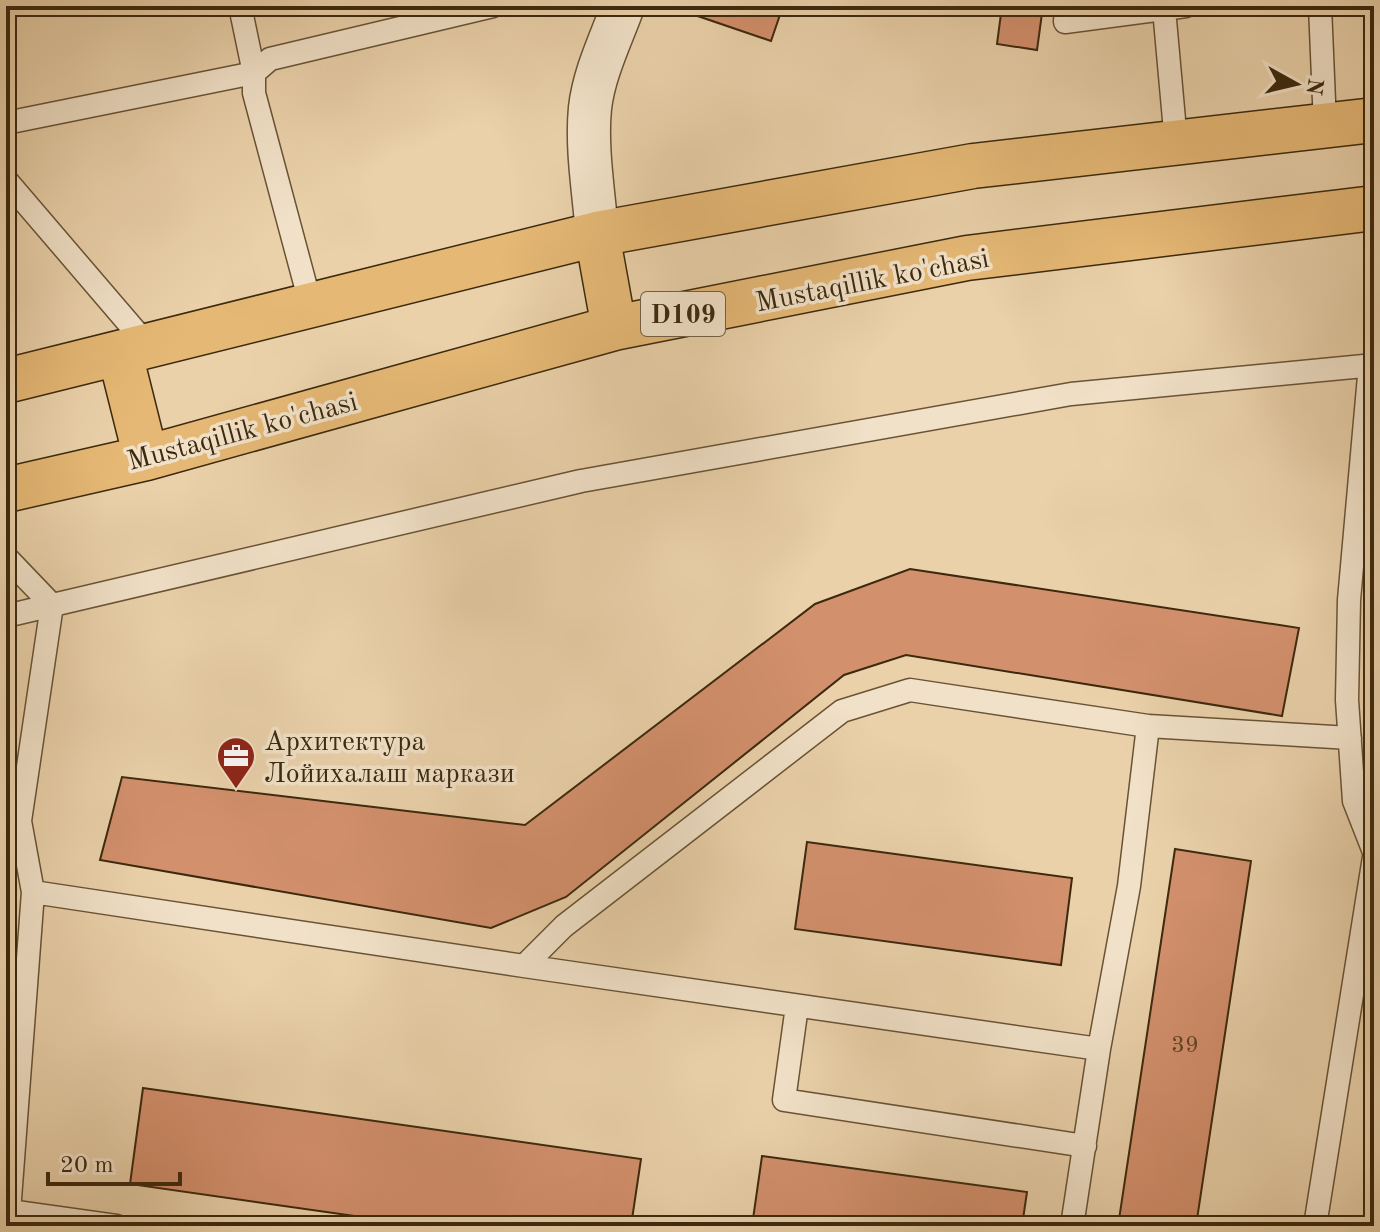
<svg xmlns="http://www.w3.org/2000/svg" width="1380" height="1232" font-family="'Old Standard TT',serif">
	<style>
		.building { fill: #d3906d; stroke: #3c290e; stroke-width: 2 }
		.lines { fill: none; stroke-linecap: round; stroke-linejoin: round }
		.lane-casing { stroke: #685335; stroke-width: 25 }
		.street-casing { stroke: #685335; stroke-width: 45 }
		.primary-casing { stroke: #3c290e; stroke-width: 47 }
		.lane { stroke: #f1e1c8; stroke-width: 22 }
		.street { stroke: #f1e1c8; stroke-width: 42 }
		.primary { stroke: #e5b875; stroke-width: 44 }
		.labels { text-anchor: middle; stroke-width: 7; stroke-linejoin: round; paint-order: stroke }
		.number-label { font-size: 24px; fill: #624326 }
		.shield { fill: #f1e1c8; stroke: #726046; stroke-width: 2 }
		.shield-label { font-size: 26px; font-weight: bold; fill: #3c290e }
		.street-label { font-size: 28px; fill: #3c290e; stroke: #f1e1c8 }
		.poi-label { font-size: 28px; fill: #3c290e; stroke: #f1e1c8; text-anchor: start }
	</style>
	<rect width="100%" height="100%" fill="#ead1aa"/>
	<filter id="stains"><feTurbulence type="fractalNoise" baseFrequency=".0025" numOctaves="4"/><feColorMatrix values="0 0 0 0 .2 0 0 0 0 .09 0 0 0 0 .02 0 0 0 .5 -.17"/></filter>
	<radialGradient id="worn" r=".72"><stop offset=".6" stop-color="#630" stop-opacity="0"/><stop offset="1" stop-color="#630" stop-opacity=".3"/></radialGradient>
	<path class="building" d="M688,6H783L771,41L686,12Z
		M1002,6H1043L1037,50L997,44Z
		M910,569L1299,628L1282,716L906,655L844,675L566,897L491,928L100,860L122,777L525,825L815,604Z
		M807,842L1072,878L1061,965L795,929Z
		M1175,849L1251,861L1196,1226H1118Z
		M143,1088L641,1159L631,1226H425L130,1184Z
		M762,1156L1027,1192L1022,1226H752Z"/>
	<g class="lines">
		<defs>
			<path id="lane" d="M1066,6L1065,22L1186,6
				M1320,6L1325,125
				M1164,9L1176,142
				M6,123L254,73L240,6
				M6,180L149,347
				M311,306L254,93V73L270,59L493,6
				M1370,365L1349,600L1347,700L1354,801L1374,852
				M6,557L52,605L20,821L33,892L8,1226
				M6,616L581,481L1071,394L1374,365
				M33,892L524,966L1099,1049
				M524,966L564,926L842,711L910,690L1148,726
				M797,1006L784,1100L1085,1146
				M9,1211L116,1226
				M1072,1226L1099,1049L1129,886L1148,726L1350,738
				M1315,1226L1374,857"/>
			<path id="street" d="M597,234C594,193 586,149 590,108C594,73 611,39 623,6"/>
			<path id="primary" d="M597,234L614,328
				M120,354L146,458
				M6,381L597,234L973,166L1374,120
				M6,490L146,458L614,328L967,258L1374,208"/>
		</defs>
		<use href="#lane" class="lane-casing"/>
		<use href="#street" class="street-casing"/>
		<use href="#primary" class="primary-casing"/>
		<use href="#lane" class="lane"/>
		<use href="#street" class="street"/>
		<use href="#primary" class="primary"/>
	</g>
	<defs>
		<symbol id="office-pin" viewBox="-11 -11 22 30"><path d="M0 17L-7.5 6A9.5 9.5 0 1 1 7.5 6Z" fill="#8f2418" stroke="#f1e1c8"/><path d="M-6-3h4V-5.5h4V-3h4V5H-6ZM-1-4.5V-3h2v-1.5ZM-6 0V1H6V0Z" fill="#fff"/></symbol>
	</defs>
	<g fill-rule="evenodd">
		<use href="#office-pin" x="214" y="734" width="44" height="60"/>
	</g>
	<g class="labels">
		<g class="number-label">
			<text x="1185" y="1052">39</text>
		</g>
		<rect class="shield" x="641" y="292" width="84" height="44" rx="6"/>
		<g class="shield-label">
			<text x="683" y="323">D109</text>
		</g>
		<g class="street-label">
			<text transform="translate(872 279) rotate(-11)" y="10">Mustaqillik ko'chasi</text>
			<text transform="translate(242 430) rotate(-15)" y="10">Mustaqillik ko'chasi</text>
		</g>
		<g class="poi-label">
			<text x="264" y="750">Архитектура<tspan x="264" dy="32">Лойихалаш маркази</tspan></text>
		</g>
	</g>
	<rect width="1380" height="1232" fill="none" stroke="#ead1aa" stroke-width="32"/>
	<rect x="8" y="8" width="1364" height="1216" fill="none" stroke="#3c290e" stroke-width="4"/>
	<rect x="16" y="16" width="1348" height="1200" fill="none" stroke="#3c290e" stroke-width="2"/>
	<g transform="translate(1296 84) rotate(98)" stroke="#f1e1c8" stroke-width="6" paint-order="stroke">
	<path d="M0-6L14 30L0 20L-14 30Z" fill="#3c290e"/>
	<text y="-12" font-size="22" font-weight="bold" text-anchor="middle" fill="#3c290e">N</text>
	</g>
	<path d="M48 1172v12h132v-12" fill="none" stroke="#3c290e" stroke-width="4"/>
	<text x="60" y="1172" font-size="24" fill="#3c290e" stroke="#f1e1c8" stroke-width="6" paint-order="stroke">20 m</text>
	<rect width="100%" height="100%" filter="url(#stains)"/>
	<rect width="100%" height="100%" fill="url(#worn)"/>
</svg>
